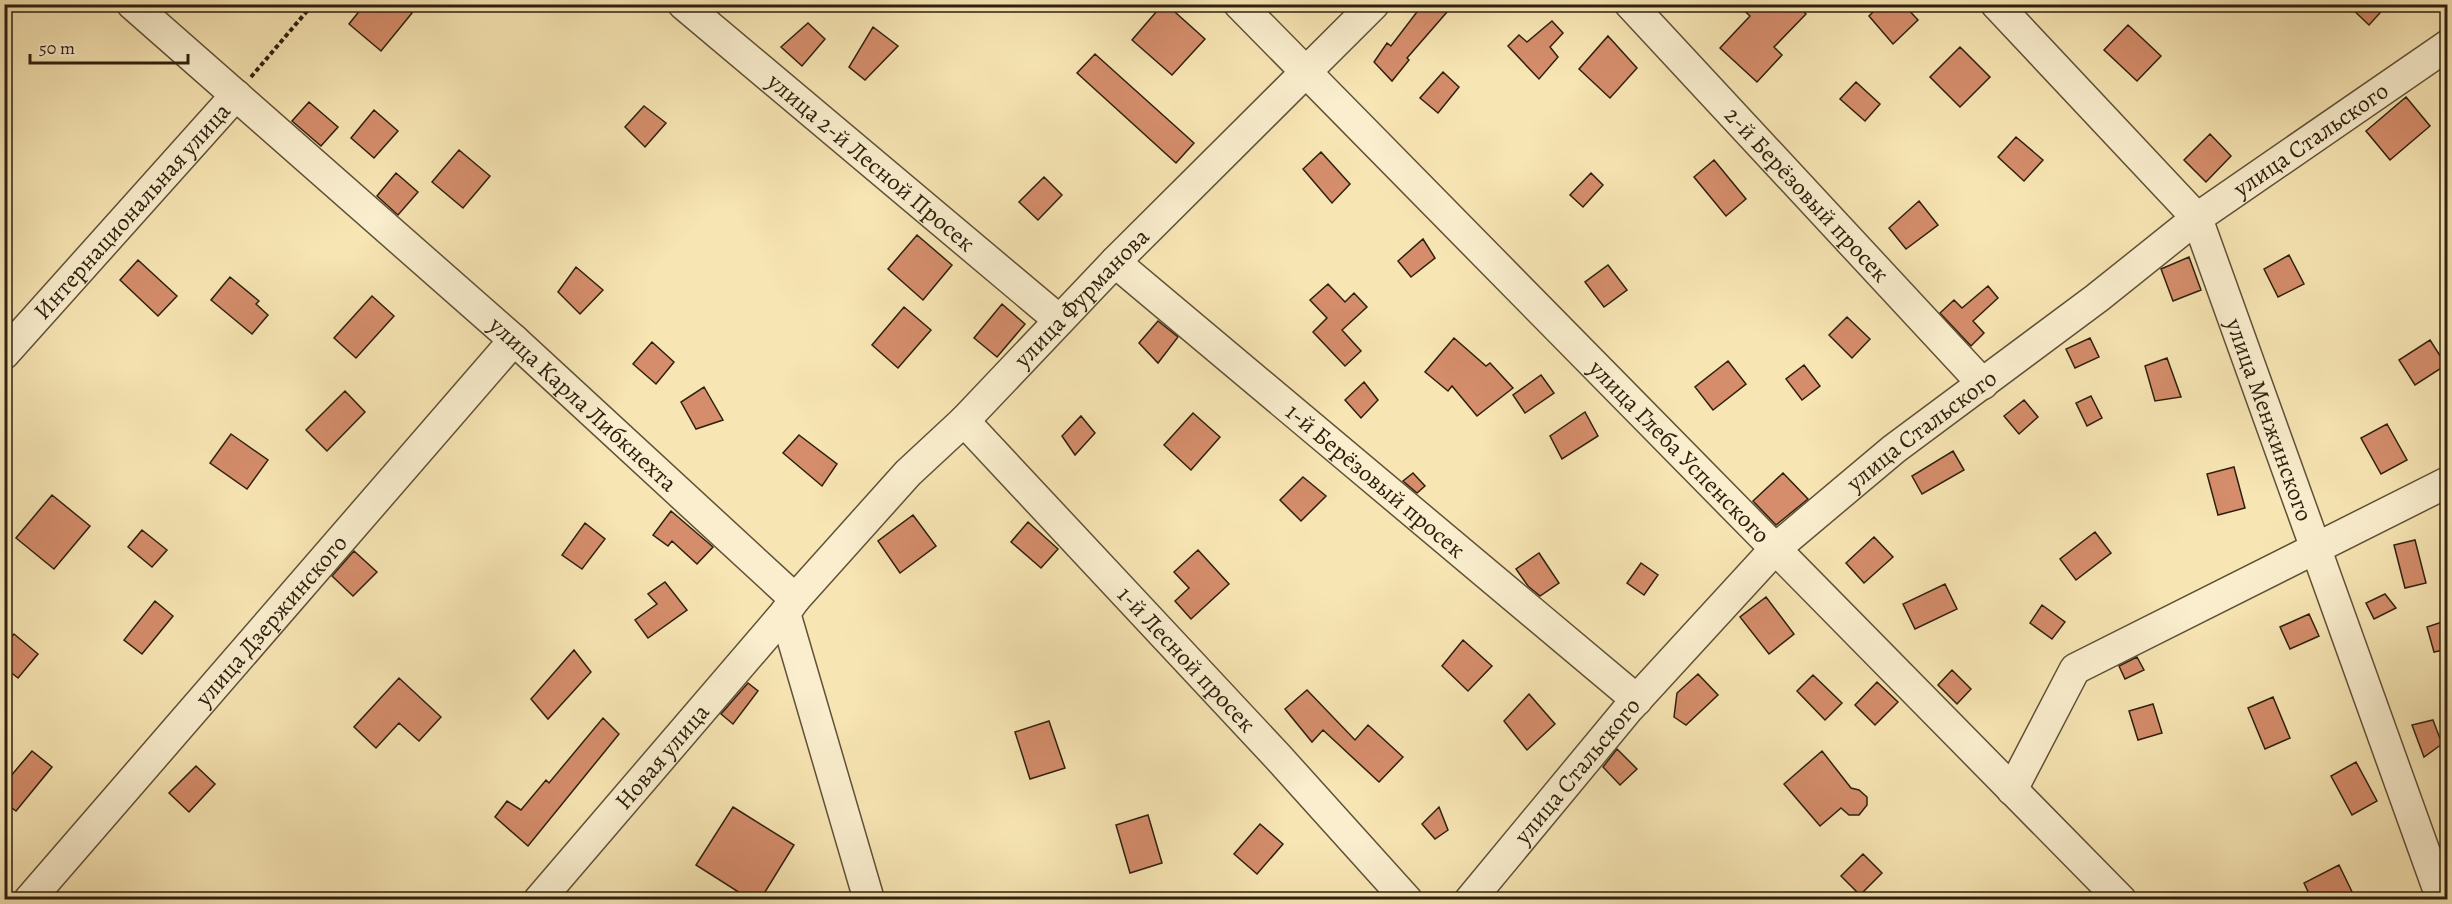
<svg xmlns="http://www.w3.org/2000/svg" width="2452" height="904" font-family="Alegreya,serif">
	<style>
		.building { fill: #d58d6b; stroke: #2e200e; stroke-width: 1.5 }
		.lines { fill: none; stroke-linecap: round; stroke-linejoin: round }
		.minor-casing { stroke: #605137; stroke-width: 33 }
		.path { stroke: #2e200e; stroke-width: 4; stroke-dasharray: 4.5 3; stroke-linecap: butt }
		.minor { stroke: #faeece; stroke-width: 30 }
		.labels { text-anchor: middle; stroke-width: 5; stroke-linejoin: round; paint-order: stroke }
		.street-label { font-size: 24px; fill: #2e200e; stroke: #faeece }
	</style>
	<rect width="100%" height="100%" fill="#f7e5b3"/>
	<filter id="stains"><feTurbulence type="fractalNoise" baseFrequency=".00333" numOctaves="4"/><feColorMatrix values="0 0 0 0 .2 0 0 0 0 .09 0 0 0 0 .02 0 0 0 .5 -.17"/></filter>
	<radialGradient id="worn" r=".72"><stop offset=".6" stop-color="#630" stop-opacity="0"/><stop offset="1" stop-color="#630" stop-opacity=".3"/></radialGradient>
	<path class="building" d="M365,4H402L412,13L381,51L349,24Z
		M1163,4H1166L1205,39L1172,75L1132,40Z
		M1423,4H1437L1447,12L1407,58L1409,60L1392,81L1374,62L1387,43L1391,46Z
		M1737,4H1796L1806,14L1774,47L1782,55L1757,82L1720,48L1750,16Z
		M1881,4H1903L1918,20L1893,44L1869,16Z
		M2347,4H2388L2369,25Z
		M1552,21L1563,33L1550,47L1558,57L1539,79L1508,46L1519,35L1527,42Z
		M808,23L825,39L802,66L781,47Z
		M2128,25L2161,56L2137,81L2104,50Z
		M873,27L898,46L865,80L849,67Z
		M1608,36L1637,68L1610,98L1579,69Z
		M1960,47L1990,77L1960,107L1930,77Z
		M1095,54L1194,143L1176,163L1077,73Z
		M1443,72L1459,87L1438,113L1420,98Z
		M1856,82L1880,104L1865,121L1840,99Z
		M2406,97L2430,126L2390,160L2366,131Z
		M309,102L338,127L321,146L292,121Z
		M644,106L666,123L645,147L625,127Z
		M374,110L398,131L374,158L351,138Z
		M2210,134L2231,156L2206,182L2184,160Z
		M2016,137L2043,160L2024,181L1998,157Z
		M459,150L490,176L463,208L432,182Z
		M1321,152L1350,184L1332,203L1303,169Z
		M1714,160L1746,199L1726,216L1694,177Z
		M396,173L418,192L398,215L377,196Z
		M1591,173L1603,185L1583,207L1570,195Z
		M1044,177L1062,195L1038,220L1019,202Z
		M1919,201L1938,225L1906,249L1889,228Z
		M917,235L952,265L923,300L888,269Z
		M1423,239L1435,258L1411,277L1398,261Z
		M2289,255L2304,284L2278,297L2264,269Z
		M2189,257L2201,290L2173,301L2161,269Z
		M138,260L177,296L158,316L120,280Z
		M1608,265L1627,290L1604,307L1585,282Z
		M576,267L603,290L580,314L558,292Z
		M230,277L259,301L256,304L268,315L252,334L211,300Z
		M1328,284L1345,302L1354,293L1367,307L1342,330L1361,351L1345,366L1313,332L1327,318L1310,300Z
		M1988,286L1998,298L1973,321L1984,333L1971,346L1940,313L1954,300L1962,308Z
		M372,296L394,316L356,358L334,338Z
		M1002,304L1025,324L997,357L974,338Z
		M904,307L931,330L898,368L872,345Z
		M1847,317L1870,339L1852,358L1829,335Z
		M1158,321L1178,337L1158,363L1139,343Z
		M1454,338L1486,366L1490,363L1513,388L1477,416L1452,386L1448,391L1425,372Z
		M2090,338L2099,357L2075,368L2066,349Z
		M2430,340L2446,365L2415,385L2399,360Z
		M652,342L674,362L656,384L633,364Z
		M2167,358L2181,397L2155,401L2145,366Z
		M1728,361L1746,384L1713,410L1695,387Z
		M1804,365L1820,386L1802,400L1786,379Z
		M1541,375L1554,393L1525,413L1513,395Z
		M1364,382L1378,400L1361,418L1345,400Z
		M704,387L723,420L696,429L681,402Z
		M345,391L365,412L327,451L306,430Z
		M2091,396L2102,418L2087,426L2076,403Z
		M2024,400L2038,417L2019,434L2004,416Z
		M1585,412L1598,436L1562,459L1550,436Z
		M1193,413L1220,437L1191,470L1164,445Z
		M1081,416L1095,433L1075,455L1062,436Z
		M2387,424L2407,460L2381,474L2361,438Z
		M231,434L268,460L247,489L210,463Z
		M799,435L837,464L822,486L783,453Z
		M1953,451L1964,470L1922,494L1912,476Z
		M2234,467L2245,508L2218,515L2207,474Z
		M1413,473L1425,486L1417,493L1403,481Z
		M1783,473L1808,499L1776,525L1753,501Z
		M1303,477L1326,496L1301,521L1280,500Z
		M52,495L90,526L54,569L16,538Z
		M671,511L713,547L697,564L672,541L668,546L653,535Z
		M913,515L936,546L900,573L878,541Z
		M1028,522L1058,549L1041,568L1011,542Z
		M585,523L605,539L582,569L562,555Z
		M142,530L167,550L152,567L128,547Z
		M2095,532L2111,553L2076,580L2060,559Z
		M1874,537L1893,557L1864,583L1846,563Z
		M2415,540L2426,583L2405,588L2394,545Z
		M1198,550L1229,584L1191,619L1175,601L1189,588L1174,572Z
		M354,551L377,572L353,596L332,576Z
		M1539,553L1559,583L1540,596L1528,586L1516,569Z
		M1641,563L1658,575L1644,595L1627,583Z
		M665,582L687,610L648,638L635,620L657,604L648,594Z
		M1945,584L1957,609L1915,629L1903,604Z
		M2385,594L2396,608L2374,619L2366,603Z
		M1766,597L1794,634L1769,654L1740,617Z
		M155,601L173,616L142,654L124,640Z
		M2042,605L2065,622L2052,639L2030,623Z
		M2309,614L2319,636L2290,649L2280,627Z
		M2448,620V649L2434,652L2427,627Z
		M14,634L38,654L18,678L4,667V645Z
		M1463,640L1492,666L1468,691L1442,666Z
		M574,650L591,672L548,719L531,699Z
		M2137,657L2144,670L2125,679L2119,666Z
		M1952,670L1971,689L1957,704L1938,685Z
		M1698,674L1718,695L1686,725L1674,717L1677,693Z
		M1813,675L1842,703L1825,720L1797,691Z
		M399,678L441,717L419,741L399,723L376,748L354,727Z
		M1877,682L1898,702L1875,725L1855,705Z
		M748,683L758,691L733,724L721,714Z
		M1307,690L1355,740L1368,725L1403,757L1379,782L1323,730L1312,742L1285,709Z
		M1529,694L1555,724L1527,750L1504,721Z
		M2273,697L2290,738L2265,749L2248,708Z
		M2153,704L2162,733L2138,740L2129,711Z
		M603,718L619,734L528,846L495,817L507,801L521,810L546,780L549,783Z
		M2433,720L2442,744L2424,757L2412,725Z
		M1049,721L1065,768L1030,779L1015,732Z
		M1617,749L1637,769L1620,785L1603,767Z
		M32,751L52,767L16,811L4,802V784Z
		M1822,751L1851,788L1859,790L1867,797V805L1859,815H1849L1841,808L1820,826L1784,784Z
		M2356,762L2377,801L2352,815L2331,776Z
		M196,766L215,784L189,812L169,793Z
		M733,807L794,845L760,900H751L696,865Z
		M1439,807L1448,830L1435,839L1422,824Z
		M1148,815L1162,863L1130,873L1116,825Z
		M1260,824L1283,844L1257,874L1234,854Z
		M1863,854L1882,873L1860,895L1841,876Z
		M2339,865L2356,900H2312L2304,883Z"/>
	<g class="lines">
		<defs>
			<g id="minor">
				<path id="s1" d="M132,4L514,340L795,599L785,613L869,900"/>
				<path id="s2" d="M683,4L1059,320"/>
				<path id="s3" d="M1239,4L2121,900"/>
				<path id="s4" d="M1630,4L1983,384"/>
				<path id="s5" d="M1996,4L2197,218L2442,900"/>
				<path id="s6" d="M1115,262L1637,700"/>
				<path id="s7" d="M4,354L236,95"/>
				<path id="s8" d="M964,421L1278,757L1407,900"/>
				<path id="s9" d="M795,599L908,473L964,421L1115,262L1374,4"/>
				<path d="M2012,790L2075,669L2448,482"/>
				<path id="s10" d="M29,900L514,340"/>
				<path id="s11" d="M539,900L785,613"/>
				<path id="s12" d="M1470,900L1629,708L1775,549L1894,449L2097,298L2197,218L2448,45"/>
			</g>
		</defs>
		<use href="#minor" class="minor-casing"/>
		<path class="path" d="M251,77L313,4"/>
		<use href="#minor" class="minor"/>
	</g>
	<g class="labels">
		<g class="street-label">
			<text dy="8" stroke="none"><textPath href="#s12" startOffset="1140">улица Стальского</textPath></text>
			<text dy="8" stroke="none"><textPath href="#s2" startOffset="246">улица 2-й Лесной Просек</textPath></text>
			<text dy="8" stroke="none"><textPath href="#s4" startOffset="260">2-й Берёзовый просек</textPath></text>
			<text dy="8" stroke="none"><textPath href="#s7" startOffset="192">Интернациональная улица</textPath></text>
			<text dy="8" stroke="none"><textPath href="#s9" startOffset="416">улица Фурманова</textPath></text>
			<text dy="8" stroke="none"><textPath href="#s1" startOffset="603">улица Карла Либкнехта</textPath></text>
			<text dy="8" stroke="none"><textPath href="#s5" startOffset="508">улица Менжинского</textPath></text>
			<text dy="8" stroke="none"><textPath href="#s12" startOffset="654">улица Стальского</textPath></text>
			<text dy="8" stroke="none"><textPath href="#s3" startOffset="628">улица Глеба Успенского</textPath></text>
			<text dy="8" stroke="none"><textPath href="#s6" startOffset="340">1-й Берёзовый просек</textPath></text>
			<text dy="8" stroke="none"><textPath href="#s10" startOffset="370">улица Дзержинского</textPath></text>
			<text dy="8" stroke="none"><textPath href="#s8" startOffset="326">1-й Лесной просек</textPath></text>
			<text dy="8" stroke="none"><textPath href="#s11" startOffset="189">Новая улица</textPath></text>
			<text dy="8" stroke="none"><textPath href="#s12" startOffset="168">улица Стальского</textPath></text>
		</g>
	</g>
	<rect width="2452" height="904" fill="none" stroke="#f7e5b3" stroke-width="24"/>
	<rect x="6" y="6" width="2440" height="892" fill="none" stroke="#2e200e" stroke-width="3"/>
	<rect x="12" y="12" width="2428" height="880" fill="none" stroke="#2e200e" stroke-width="1.5"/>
	<path d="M30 54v9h158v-9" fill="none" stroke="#2e200e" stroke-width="3"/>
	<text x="39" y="54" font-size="18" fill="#2e200e" stroke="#faeece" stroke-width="4.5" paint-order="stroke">50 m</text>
	<rect width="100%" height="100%" filter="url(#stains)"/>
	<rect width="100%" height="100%" fill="url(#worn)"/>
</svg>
